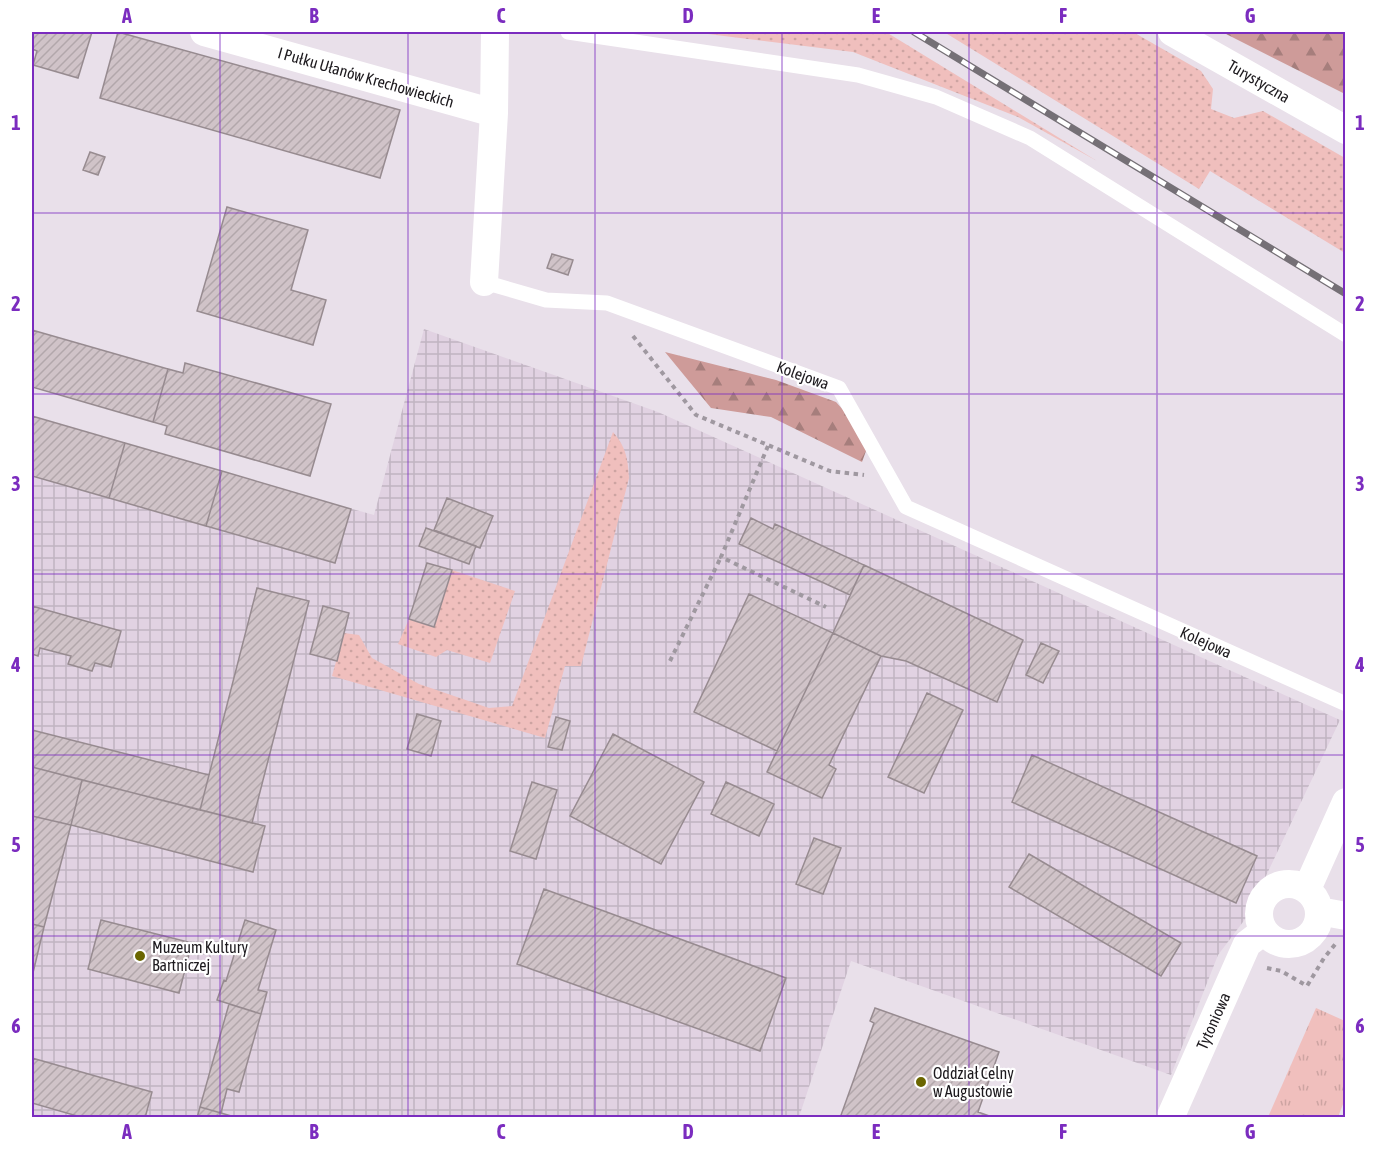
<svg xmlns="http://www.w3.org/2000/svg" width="1377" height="1149" font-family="'Asap Condensed',sans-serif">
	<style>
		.industrial { fill: url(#industrial-grid) }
		.grass { fill: url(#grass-dots) }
		.forest { fill: url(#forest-firs) }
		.park { fill: url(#park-tufts) }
		.building { fill: url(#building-hatch); stroke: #978b90; stroke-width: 1.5 }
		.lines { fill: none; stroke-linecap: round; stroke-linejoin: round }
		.path { stroke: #9f98a0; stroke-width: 4; stroke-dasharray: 4.5 4.5; stroke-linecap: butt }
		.service { stroke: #fff; stroke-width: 15 }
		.minor { stroke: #fff; stroke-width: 28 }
		.rail-casing { stroke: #757076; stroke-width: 7 }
		.rail { stroke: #fff; stroke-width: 4.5; stroke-dasharray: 14; stroke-linecap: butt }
		.grid { fill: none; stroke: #7b2cbf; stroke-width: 1.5; stroke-opacity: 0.55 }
		.poi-dot { fill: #6b6600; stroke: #fff; stroke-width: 2 }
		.labels { text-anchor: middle; stroke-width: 4.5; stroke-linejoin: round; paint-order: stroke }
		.street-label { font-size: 16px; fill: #1c191d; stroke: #fff }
		.poi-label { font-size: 16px; fill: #1c191d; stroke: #fff; text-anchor: start }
		.neatline { fill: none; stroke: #7b2cbf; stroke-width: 2 }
		.grid-label { font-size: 20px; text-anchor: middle; font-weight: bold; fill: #7b2cbf }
	</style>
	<defs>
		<pattern id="industrial-grid" width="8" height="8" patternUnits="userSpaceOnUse" patternTransform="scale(1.5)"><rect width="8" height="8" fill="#e1d2e2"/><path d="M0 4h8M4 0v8" fill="none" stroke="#c0b4c1"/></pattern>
		<pattern id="grass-dots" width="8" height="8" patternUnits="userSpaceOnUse" patternTransform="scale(1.5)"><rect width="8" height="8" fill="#f0bfbd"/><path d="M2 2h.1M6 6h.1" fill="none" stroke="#cda4a2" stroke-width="1.8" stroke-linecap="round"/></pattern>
		<pattern id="forest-firs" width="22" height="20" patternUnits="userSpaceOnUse" patternTransform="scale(1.5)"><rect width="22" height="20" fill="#ce9b99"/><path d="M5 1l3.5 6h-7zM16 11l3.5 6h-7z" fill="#a67e7c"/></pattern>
		<pattern id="park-tufts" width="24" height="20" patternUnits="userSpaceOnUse" patternTransform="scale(1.5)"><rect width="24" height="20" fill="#f0bfbd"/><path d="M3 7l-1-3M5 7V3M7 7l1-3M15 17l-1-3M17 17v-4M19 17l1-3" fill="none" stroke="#cda4a2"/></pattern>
		<pattern id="building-hatch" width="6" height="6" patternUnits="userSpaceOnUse" patternTransform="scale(1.5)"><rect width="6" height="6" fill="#d0c3c8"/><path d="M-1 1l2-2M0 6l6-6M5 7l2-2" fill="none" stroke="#b2a7ab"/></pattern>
	</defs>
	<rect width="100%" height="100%" fill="#e9e0ea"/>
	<path class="industrial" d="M424,329L658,412L1340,720L1246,918L1218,955L1171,1075L851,961L799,1117H32V420L374,515Z"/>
	<path class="grass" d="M692,32H886L1097,161L1018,117L853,52Z
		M944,32H1133L1201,71L1213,89L1211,109L1234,118L1263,111L1345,158V253L1210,171L1199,189Z
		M613,432C626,447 628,459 629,478L581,666H565L545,738L332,676L344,633L359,635L372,658L419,684L489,708L512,706Z
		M452,570L515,591L490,663L447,650L436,657L398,644L409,619L434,627Z"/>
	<path class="forest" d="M1222,32H1345V94L1230,36Z
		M665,352L776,380L836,402L870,440L862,462L771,417L711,408Z"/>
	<path class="park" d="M1316,1008L1345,1021V1099L1338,1117H1268Z"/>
	<path class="building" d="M32,32H92L78,78L33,65L37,51L32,49Z
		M118,32L400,110L380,178L100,98Z
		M90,152L105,157L98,175L83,170Z
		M227,207L308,230L291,290L326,300L313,345L197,311Z
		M552,254L573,260L568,275L547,268Z
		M32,330L168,369L153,422L32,387Z
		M185,363L331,404L310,476L165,434L167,426L153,422L168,369L183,373Z
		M32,416L125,443L109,498L32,476Z
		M125,443L222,471L206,526L109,498Z
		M222,471L351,509L335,563L206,526Z
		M447,498L493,516L480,548L434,530Z
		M751,518L773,529L775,524L864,565L850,595L739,544Z
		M426,528L476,546L469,564L419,546Z
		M427,563L452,570L434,627L409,619Z
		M864,565L1023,640L997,702L906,661L881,656L833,633Z
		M257,588L309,601L252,823L200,810Z
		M749,594L833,633L777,751L694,712Z
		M32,606L121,631L111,667L95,663L92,671L68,664L71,656L40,648L38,656L32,654Z
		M323,606L349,613L337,661L310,654Z
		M833,633L881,656L829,765L836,769L822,798L767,772Z
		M1041,643L1059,651L1043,683L1026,675Z
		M927,693L963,710L924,793L888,777Z
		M417,714L441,721L431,756L407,749Z
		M556,717L570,721L562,750L548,747Z
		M32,730L209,775L200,810L32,767Z
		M613,734L704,782L661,864L570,816Z
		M1032,755L1257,856L1236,903L1012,802Z
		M32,767L82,780L71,825L32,816Z
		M82,780L265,826L253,872L71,825Z
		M532,782L557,790L536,859L510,851Z
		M726,782L774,804L759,836L711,814Z
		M32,816L71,825L44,927L32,924Z
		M814,838L841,848L823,894L796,884Z
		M1029,854L1181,943L1161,976L1009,887Z
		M544,889L786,978L760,1051L517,964Z
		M101,920L192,943L179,993L88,969Z
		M245,920L276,930L258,990L267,992L261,1014L217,1000L224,980L226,981Z
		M32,924L44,927L32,977Z
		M229,1004L261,1014L239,1092L227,1089L221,1113L200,1107Z
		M875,1008L999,1052L978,1112L995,1118H840L874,1023L870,1021Z
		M32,1058L152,1092L145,1118H84L32,1103Z
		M200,1107L221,1113L238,1118H197Z"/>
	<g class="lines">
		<path class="path" d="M633,336L696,415L830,471L864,475
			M768,446L721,557L826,607
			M670,661L721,557
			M1267,968L1281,971L1307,986L1324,958L1337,942"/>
		<path class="service" d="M568,32L858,75L936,97L1030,138L1346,335
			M484,282L546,300L607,303L839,388L906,507L1346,704"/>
		<path class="minor" d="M204,32L494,113
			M1172,32L1346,130
			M484,282L494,113L495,32
			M1259 914a30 30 0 1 1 60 0a30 30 0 1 1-60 0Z
			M1307,889L1346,802
			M1319,911L1346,916
			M1170,1118L1247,944L1264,931"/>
		<defs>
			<path id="rail" d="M914,32L1346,294"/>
		</defs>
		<use href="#rail" class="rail-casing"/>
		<use href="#rail" class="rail"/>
	</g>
	<path class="grid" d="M220,32V1118M408,32V1118M595,32V1118M782,32V1118M969,32V1118M1157,32V1118M32,213H1346M32,394H1346M32,574H1346M32,755H1346M32,936H1346"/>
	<g class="poi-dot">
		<circle cx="140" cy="956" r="6"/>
		<circle cx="921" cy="1082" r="6"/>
	</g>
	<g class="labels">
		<g class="street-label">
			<text transform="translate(366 77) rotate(16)" y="6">I Pułku Ułanów Krechowieckich</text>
			<text transform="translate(1259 81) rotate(30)" y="6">Turystyczna</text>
			<text transform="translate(803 375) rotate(20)" y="6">Kolejowa</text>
			<text transform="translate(1206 642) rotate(24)" y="6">Kolejowa</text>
			<text transform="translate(1213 1021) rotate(-66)" y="6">Tytoniowa</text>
		</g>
		<g class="poi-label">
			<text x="152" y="953">Muzeum Kultury<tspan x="152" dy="18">Bartniczej</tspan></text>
			<text x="933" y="1079">Oddział Celny<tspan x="933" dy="18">w Augustowie</tspan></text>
		</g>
	</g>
	<rect width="1377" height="1149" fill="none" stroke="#ffffff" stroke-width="66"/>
	<rect x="33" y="33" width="1311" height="1083" class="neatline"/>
	<g class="grid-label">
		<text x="127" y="23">A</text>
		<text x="314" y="23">B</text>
		<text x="501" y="23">C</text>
		<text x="688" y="23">D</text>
		<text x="876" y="23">E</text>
		<text x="1063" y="23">F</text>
		<text x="1250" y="23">G</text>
		<text x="16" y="130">1</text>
		<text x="1360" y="130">1</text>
		<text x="16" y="311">2</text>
		<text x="1360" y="311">2</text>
		<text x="16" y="491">3</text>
		<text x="1360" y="491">3</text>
		<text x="16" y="672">4</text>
		<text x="1360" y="672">4</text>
		<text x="16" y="852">5</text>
		<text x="1360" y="852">5</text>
		<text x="16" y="1033">6</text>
		<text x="1360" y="1033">6</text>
		<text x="127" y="1139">A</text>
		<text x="314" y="1139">B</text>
		<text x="501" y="1139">C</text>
		<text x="688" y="1139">D</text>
		<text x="876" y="1139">E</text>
		<text x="1063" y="1139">F</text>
		<text x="1250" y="1139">G</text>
	</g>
</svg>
